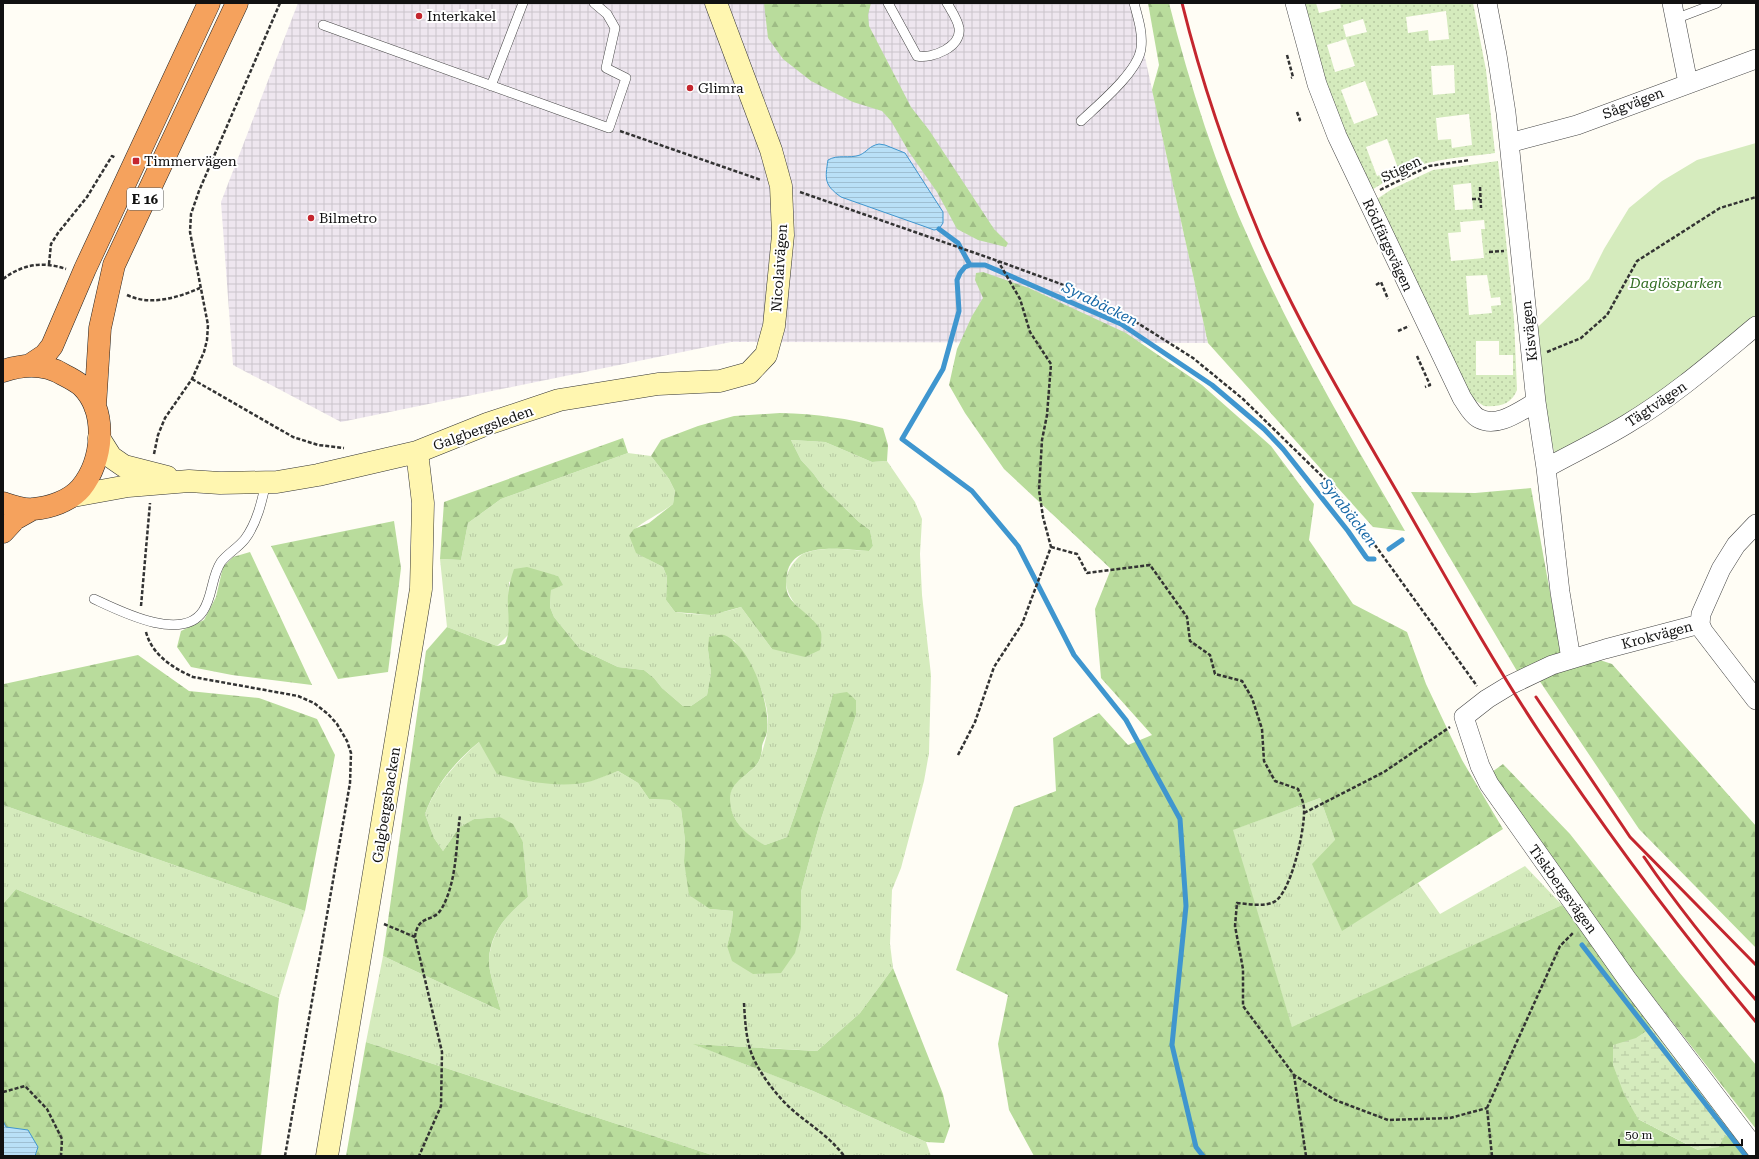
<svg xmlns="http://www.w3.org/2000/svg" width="1759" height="1159" font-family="'Roboto Serif',serif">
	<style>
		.industrial { fill: url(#industrial-grid) }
		.grass { fill: url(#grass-tufts) }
		.forest { fill: url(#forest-firs) }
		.wetland { fill: url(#wetland-marsh) }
		.park { fill: #d5ebbd }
		.garden { fill: url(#garden-dots); fill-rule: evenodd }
		.water { fill: url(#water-rules); stroke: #3f96cf }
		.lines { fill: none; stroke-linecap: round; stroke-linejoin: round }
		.stream { stroke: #3f96cf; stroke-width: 5 }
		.lane-casing { stroke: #444; stroke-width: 10 }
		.street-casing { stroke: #444; stroke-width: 20 }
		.secondary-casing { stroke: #333; stroke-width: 23 }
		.highway-casing { stroke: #222; stroke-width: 23 }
		.path { stroke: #333; stroke-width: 2.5; stroke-dasharray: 4 2; stroke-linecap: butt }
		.lane { stroke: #fff; stroke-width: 9 }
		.street { stroke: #fff; stroke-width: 19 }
		.secondary { stroke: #fff6b0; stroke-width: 22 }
		.highway { stroke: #f5a25d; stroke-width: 22 }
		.rail { stroke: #c4262e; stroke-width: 3 }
		.poi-dot { fill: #c4262e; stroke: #fff; stroke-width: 1.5 }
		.labels { text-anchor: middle; stroke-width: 4; stroke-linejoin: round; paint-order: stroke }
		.shield { fill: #fff; stroke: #585858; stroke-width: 1 }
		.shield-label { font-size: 13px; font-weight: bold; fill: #111 }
		.poi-label { font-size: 14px; fill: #111; stroke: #fff; text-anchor: start }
		.street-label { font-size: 14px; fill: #111; stroke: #fff }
		.park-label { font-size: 14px; font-style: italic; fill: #2f6b1f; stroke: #fff }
		.water-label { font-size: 15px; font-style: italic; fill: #1768a6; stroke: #fff }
	</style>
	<defs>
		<pattern id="industrial-grid" width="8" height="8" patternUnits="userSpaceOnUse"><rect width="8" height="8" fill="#eee6ef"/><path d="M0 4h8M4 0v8" fill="none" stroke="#cbc4cc"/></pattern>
		<pattern id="grass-tufts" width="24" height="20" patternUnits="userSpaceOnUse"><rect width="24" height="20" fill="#d5ebbd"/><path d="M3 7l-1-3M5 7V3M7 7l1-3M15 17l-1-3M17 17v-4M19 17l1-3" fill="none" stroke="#b6c8a1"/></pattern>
		<pattern id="forest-firs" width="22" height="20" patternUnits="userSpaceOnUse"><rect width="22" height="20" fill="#b9dc9c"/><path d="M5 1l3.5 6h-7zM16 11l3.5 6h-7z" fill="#9ebc85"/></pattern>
		<pattern id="wetland-marsh" width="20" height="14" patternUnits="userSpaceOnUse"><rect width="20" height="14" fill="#d5ebbd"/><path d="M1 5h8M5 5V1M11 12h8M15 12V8" fill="none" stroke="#b6c8a1"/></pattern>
		<pattern id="garden-dots" width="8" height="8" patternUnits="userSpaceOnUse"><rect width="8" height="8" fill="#d5ebbd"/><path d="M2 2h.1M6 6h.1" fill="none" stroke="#b6c8a1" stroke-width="1.8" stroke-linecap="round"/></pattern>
		<pattern id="water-rules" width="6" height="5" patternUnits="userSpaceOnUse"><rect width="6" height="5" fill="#b9e0f7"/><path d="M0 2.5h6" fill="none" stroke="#9ebfd3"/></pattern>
	</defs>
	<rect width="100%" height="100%" fill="#fffdf5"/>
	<path class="industrial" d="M298,3H1133L1208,343L731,342L341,422L233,365L221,202Z"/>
	<path class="grass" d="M791,440L825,442L872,462L887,461L915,502L922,519L920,554L922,595L931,675L929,753L924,781L901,868L892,890L890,944L893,968L860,1013L817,1051L694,1044L813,1091L926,1142L931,1156H715L366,1042L383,956L501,1011C498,1000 488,969 489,960C491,932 507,914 528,897L523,842L500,817L474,819L457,831L443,851L434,838L425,814C437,783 455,764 479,742L591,781L618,771L638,783L649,799L670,800L681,809L685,840L684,861L710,909L733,911L731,930L727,946L801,928V892L808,865L821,819L856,715V700L847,693L833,694L817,750L787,837L765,845C760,843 753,840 749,836C736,825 722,802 734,785C741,776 756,770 760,759C762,753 766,739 767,733C773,704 751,662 734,640L708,650L711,673L707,695L691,706H683L662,688L654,678L644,670L618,667L580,649L554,617L550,607L551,590L558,576L544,573L509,582L508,607L510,633L497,646L447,627L440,559L461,560L468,523L501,499L628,453L651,456L669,479L675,491L673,504C659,515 640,522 629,535L648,559L663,567L667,577L666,600L675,612C700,616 717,615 741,607L772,649L813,620C796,608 776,587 792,565C796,560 801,553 808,552C827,546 849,550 869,551L873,546L870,530L859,522L823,487L813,473L801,460Z
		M1320,798L1335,840L1342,930L1418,883L1440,914L1525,866L1562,905L1292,1028L1232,830Z
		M3,805L305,911L279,998L16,889L3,904Z"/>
	<path class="forest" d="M764,3H871L868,15L869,26L911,107L929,130L994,229L1008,243L1006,247L978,240L957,229L937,192L909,152L891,121L882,111L853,102L811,81L783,59L768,38Z
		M1148,3H1169C1190,86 1216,168 1252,246C1296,344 1351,438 1405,531L1373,527L1208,343L1152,90L1159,65Z
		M983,272L1029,288L1126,333L1202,385L1271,446L1314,504L1309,540L1353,604L1407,632L1426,684L1462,760L1503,829L1342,931L1312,864L1335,840L1320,798L1233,830L1292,1027L1562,905L1654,1026L1637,1038L1638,1119L1698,1150L1733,1132L1752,1156H1034L1009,1110L998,1044L1008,995L956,970L1014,807L1056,791L1053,738L1099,713L1128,745L1152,735L1101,678L1095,609L1111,569L1004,469L965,413L949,385L957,349L972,316L983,298L975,280L976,273Z
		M780,413C817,414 847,418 883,428L888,445L887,461L872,462L825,442L791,440L801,460L813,473L823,487L859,522L870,530L873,546L869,551C845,550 793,540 787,574C786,582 785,591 790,598C798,610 817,619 821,632C822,637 821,645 820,650L805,657L772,649L741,607L712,615L675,612L666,600L667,577L663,567L636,553L629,535L634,529L649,523L673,504L675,491L669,479L651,456L661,440L698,426L734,416Z
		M623,438L628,453L501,499L468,523L461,560L440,559L444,502Z
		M1531,488L1560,647L1612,664L1756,826V948L1639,829L1539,680L1527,688L1411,492L1475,493Z
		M394,521L401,568L388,672L338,679L271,546Z
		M250,552L312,685L232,675L191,667L177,647L181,631L204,620L216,597L223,567L233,557Z
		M527,567L558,576L563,585L551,590L550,607L554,617L580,649L618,667L644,670L654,678L662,688L683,706H691L707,695L711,673L708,650L709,637C714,636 720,634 724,635C751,645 771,706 767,732C766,737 763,741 762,746C762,751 761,757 759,761C751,775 730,780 730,799C730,821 747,836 765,845L787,837L817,750L833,694L847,692L856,700V715L821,819L808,865L801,892V928L795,953L781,973L753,974L732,961L727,946L731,930L733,911L710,909L689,895L684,861L685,840L681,809L670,800L649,799L638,783L618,771C610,774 601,778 592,781C563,789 526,782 497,774L479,742C455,762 436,784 425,814L434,838L443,851L459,828L474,819L500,817L513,824L523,842L528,897C508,914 490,932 489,960C488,970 498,1000 501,1011L383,956L426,651L447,627L497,646L505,644C511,629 508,622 508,606C507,593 510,581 514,569Z
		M138,655L189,691L259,698L317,719L335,755L305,911L3,805L4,684Z
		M1503,764L1570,834L1679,972L1756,1065V1129L1635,974L1492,772Z
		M16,889L279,998L261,1156H35L38,1147L6,1127L3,1121V904Z
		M893,968L943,1094L950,1126L944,1143L926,1142L813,1091L693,1044L817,1051L860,1013Z
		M366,1042L715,1156H346Z"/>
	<path class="wetland" d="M1654,1026L1733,1132L1724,1137L1719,1147L1698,1150L1638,1119L1624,1094L1613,1065V1045L1636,1038Z"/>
	<path class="park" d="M1756,143V325L1689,379L1555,454L1543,416L1524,340L1589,279L1604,249L1629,208L1662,181L1697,160Z"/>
	<path class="garden" d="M1303,3H1316L1319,13L1341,8L1340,3H1473L1486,70L1495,153C1466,157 1434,158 1407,170C1394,175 1383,183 1372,190L1355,156L1327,87ZM1446,11L1449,39L1429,41L1428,30L1408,33L1406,17ZM1363,19L1367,32L1346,37L1343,25ZM1346,39L1355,66L1335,72L1327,45ZM1454,65L1455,93L1433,95L1431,66ZM1365,81L1378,115L1354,124L1341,90ZM1469,114L1472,145L1452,148L1451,139L1438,140L1436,118ZM1387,139L1398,168L1377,176L1366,147Z
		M1498,161L1514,319L1517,390C1511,405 1499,407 1484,406L1473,399L1467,388L1377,199L1392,189L1433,170ZM1471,183L1473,209L1455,210L1453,185ZM1484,220L1485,229H1481L1484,258L1451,261L1448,233L1461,232L1460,222ZM1487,275L1491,298L1500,297L1501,305L1491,306L1492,313L1469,315L1466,276ZM1476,341H1499V355H1513V375H1476Z"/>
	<path class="water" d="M879,144L885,145L905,153L943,212V223L939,229L934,230L926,227L841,197C824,185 825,179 828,160C838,154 849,159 860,155C868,151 869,146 879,144Z
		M3,1121L6,1127L28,1130L38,1147L35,1156H3Z"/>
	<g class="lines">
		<path class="stream" d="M939,229L958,243L970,265
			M1389,549L1402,540
			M1582,945L1746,1156
			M1203,1156L1196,1147L1172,1045L1186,906L1180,819L1126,720L1074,655L1018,546L972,491L902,439L943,369L959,311L957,280L960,273L965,267L970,265H985L1121,324L1212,385L1264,429L1283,449L1348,531L1366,557L1368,559H1374"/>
		<defs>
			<path id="lane" d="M888,3L917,56C932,59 962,47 959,28C958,20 951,10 947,3
				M1675,19L1717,3
				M323,25L609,128L626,78L606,68L615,28L607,14L594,3
				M491,86L523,3
				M1081,121C1098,105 1139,71 1141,48C1143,33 1138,18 1134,3
				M94,599C120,611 182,643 203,611C213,596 211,577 221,562C228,553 238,548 245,539C257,523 262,501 266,482"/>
			<path id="street" d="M1295,3L1317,84L1337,136L1462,398C1467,405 1471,414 1478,418C1497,429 1520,411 1536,402
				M1487,3L1497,55L1506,113L1536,402L1546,468L1560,592L1571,659
				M1672,3L1688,83
				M1509,143L1577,125L1756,59
				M1546,468C1573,453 1601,440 1627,424C1674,396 1715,360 1756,326
				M1756,524L1736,545L1721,569L1701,614L1700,624L1703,631L1756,700
				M1700,624L1605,649L1552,665L1510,685L1487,699L1464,717L1480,766L1489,784L1627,979L1756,1149"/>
			<path id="secondary" d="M99,438L111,457L124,466L167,477
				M73,496L128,486L189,481L220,483L277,482L318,475L417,452L487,424L559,400L658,384L720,381L749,373L766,355L774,326L783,235L781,186L771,150L716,3
				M327,1156L421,589L423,503L417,452"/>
			<path id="highway" d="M30,365L45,355L52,346L85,269L209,3
				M3,371C24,364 45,363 64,375C70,378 77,382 82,386C108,412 103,461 81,488C70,501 49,508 33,509C23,510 12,506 3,503
				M95,407L100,328L114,265L237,3
				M3,532L15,519L31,510"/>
		</defs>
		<use href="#lane" class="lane-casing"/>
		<use href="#street" class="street-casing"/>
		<use href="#secondary" class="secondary-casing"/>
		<use href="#highway" class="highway-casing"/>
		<path class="path" d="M1287,55L1293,77L1291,78
			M1297,112L1300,120L1298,121
			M620,131L761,180
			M1480,187L1481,208
			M1380,190L1429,166L1470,160
			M800,192L998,261L1061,284L1128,317L1193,358L1243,399L1333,487L1477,686
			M1472,199H1480
			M1489,252L1504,251
			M49,264L51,244L58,233L87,197L112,156L116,158
			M3,279C23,264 43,261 66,269
			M1376,285L1381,282L1388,299
			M127,295C150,306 177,298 200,288
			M1398,331L1409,326
			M1547,352L1581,338L1607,315L1637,261L1720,208L1756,197
			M1417,356L1430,385L1425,387
			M192,379L293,437L318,445L344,448
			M154,454L158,435L165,418L192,379L204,352L207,340L208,325L190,232L191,214L199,191L280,3
			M1051,547L1077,554L1087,573L1150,565L1187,617L1190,641L1210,655L1215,674L1242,681L1252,698L1262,729L1264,761L1275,781L1298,789C1301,797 1305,805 1304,813C1304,832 1291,893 1274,902C1263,907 1248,904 1237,903L1235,926L1243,969V1006L1294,1075L1335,1100L1388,1120L1450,1118L1487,1108
			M141,606L150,503
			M146,632C152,655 173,668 193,677L298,696L314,703L328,714L337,724L347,741L351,753L350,783L285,1156
			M958,755L975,722L994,667L1022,624L1051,547L1043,517L1039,490L1042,440L1047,415L1051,364L1030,332L1020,299L998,261
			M1304,813L1384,772L1450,727
			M384,924L415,937L442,1052L441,1106L419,1156
			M415,937C418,913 433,924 442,908C457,881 456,845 460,815
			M744,1003C745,1021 746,1039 752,1055C761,1076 779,1099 796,1113C813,1127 831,1138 844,1156
			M1294,1075L1306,1156
			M3,1092L25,1086L47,1109L62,1139L61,1156
			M1492,1156L1487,1108L1560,946L1574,932"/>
		<use href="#lane" class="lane"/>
		<use href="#street" class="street"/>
		<use href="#secondary" class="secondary"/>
		<use href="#highway" class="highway"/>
		<path class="rail" d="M1182,3C1202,84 1229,162 1261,238C1301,330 1354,417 1404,504C1448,581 1491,659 1540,733C1607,833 1679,930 1756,1022
			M1536,697L1630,837L1756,965
			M1644,857C1678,907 1716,954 1756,1000"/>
	</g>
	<g class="poi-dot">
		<circle cx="419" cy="16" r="4"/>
		<circle cx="690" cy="88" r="4"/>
		<rect x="132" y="157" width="8" height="8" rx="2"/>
		<circle cx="311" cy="218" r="4"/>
	</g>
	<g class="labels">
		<rect class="shield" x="127" y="188" width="36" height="22" rx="3"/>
		<g class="shield-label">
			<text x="145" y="204">E 16</text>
		</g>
		<g class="poi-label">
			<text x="427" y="21">Interkakel</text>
			<text x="698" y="93">Glimra</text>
			<text x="144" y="166">Timmervägen</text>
			<text x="319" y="223">Bilmetro</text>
		</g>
		<g class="street-label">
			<text transform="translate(1633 103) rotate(-21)" y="5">Sågvägen</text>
			<text transform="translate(1401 169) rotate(-26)" y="5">Stigen</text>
			<text transform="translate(1388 245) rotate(65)" y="5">Rödfärgsvägen</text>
			<text transform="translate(779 268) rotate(-86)" y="5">Nicolaivägen</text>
			<text transform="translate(1529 331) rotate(-96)" y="5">Kisvägen</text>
			<text transform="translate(1656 404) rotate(-34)" y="5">Tägtvägen</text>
			<text transform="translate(483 428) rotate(-20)" y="5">Galgbergsleden</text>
			<text transform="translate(1657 635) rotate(-15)" y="5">Krokvägen</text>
			<text transform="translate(386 805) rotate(-81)" y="5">Galgbergsbacken</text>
			<text transform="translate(1563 889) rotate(54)" y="5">Tiskbergsvägen</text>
		</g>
		<g class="park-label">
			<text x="1676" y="288">Daglösparken</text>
		</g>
		<g class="water-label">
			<text transform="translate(1100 304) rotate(26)" y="5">Syrabäcken</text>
			<text transform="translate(1349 513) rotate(52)" y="5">Syrabäcken</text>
		</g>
	</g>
	<rect width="1759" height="1159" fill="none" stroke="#111111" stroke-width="8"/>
	<path d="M1619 1139v6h123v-6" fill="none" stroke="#111111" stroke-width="2"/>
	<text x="1625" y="1139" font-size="12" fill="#111111" stroke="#ffffff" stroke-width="3" paint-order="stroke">50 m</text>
</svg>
